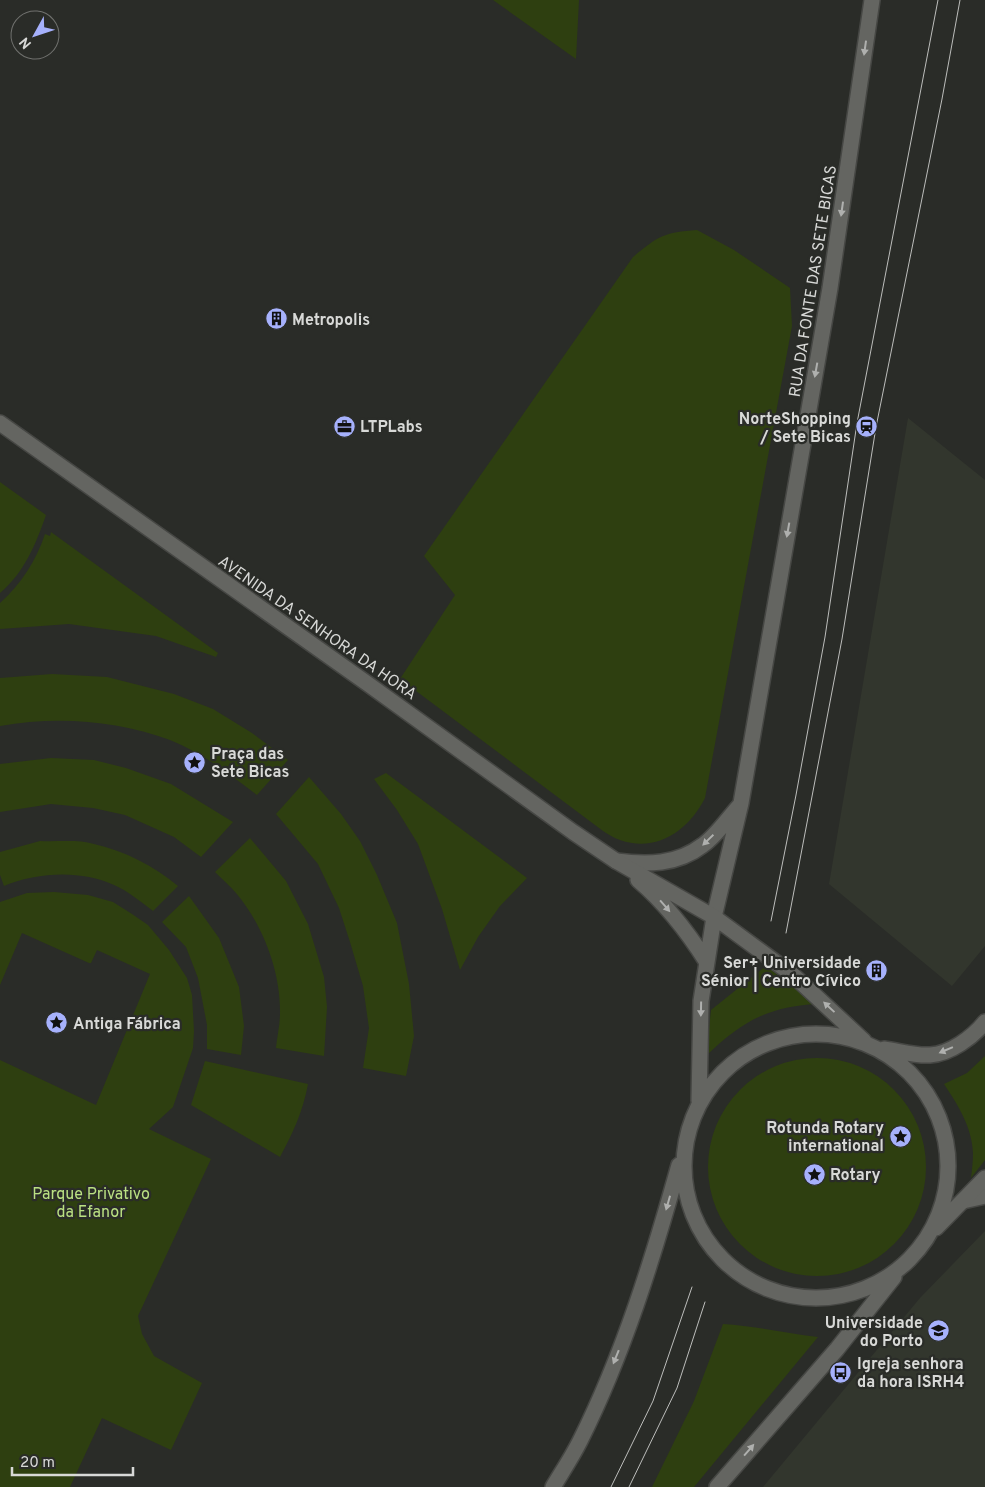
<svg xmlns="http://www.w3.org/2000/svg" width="985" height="1487" font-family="Overpass,sans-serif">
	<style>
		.built { fill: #32362d }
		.green { fill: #2e3f10 }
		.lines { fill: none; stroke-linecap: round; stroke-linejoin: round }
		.tertiary-casing { stroke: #464744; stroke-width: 18 }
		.secondary-casing { stroke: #464744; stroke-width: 18 }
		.tertiary { stroke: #646561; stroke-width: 15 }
		.secondary { stroke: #646561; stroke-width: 15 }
		.tram { stroke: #bdbebc; stroke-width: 1 }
		.oneway { fill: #afb0ae }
		.labels { text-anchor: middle; stroke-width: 4.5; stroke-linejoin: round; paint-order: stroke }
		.street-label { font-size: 16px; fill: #d8d9d7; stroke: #2a2c28 }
		.poi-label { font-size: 16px; font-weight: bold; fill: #d8d9d7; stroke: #2a2c28; text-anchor: start }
		.park-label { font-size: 16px; fill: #bae082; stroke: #2a2c28 }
	</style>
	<rect width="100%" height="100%" fill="#2a2c28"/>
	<path class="built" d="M908,418L985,480V946L952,986L829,884Z
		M985,1231V1487H763L920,1298Z"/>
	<path class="green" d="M493,0H579L576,59Z
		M697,230L734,250L790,288L792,326L705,798C689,830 657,853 620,840C614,838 608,834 603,831L400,679L455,595L424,556L633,257C657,237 664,232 697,230Z
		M0,482L46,515C36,544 24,573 0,593Z
		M51,532L218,653L216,657L156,636L69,624L0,629V603C21,584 36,561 45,534L50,536Z
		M52,674L107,677L174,694L213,709L252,733L288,760L257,795C231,775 201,752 170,740C116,720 56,716 0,726V678Z
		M51,758L94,760L126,768L171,784L233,822L201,857L174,837L125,815L93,808L51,804L0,812V764Z
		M386,773L527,878L500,906L478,937L460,970L442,909L418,844L397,810L374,779Z
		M309,777L341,814L360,841L377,875L397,923L409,984L414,1036L406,1076L363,1068L369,1028L363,986L350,942L339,908L318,864L276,814Z
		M250,838L286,881L308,924L324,977L327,1007L324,1056L276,1048C277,1037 280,1025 280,1014C281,972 263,925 236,893C230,886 222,879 215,872Z
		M40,841C57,842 78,839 94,844C125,851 154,866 178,886L153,911C141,902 128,891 114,885C81,870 38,872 4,886L0,875V852Z
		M54,892L88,895L113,902L132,914L148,925L169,950L187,978L192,995L194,1031L193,1048L173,1107L149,1129L211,1159L138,1316L142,1334L154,1356L202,1383L171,1450L102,1418L70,1487H0V1060L96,1105L150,974L97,950L91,963H89L22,933L0,985V902L27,893Z
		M189,896L219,938L239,987L244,1026L241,1055L207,1049V1025L198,978L186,947L162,922Z
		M766,966L816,1004C767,1007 741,1022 706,1056L711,1010Z
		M985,1056V1160L971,1178C972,1170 973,1161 973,1153C972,1127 958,1105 944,1084L967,1073Z
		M708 1167a109 109 0 1 1 218 0a109 109 0 1 1-218 0Z
		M205,1061L308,1084C303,1111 293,1133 280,1157L191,1105Z
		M723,1324C755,1326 786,1333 818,1337L694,1487H652L694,1401Z"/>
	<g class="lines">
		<defs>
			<path id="tertiary" d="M616,861C647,865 677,865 703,845C717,835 728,818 740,805
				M714,917L741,803L830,288L872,0
				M963,1201L985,1196"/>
			<path id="secondary" d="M0,423L368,684L573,832L616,861L714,917L793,975L864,1041
				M638,880C665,903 687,931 706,961
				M684 1166a132 132 0 1 1 264 0a132 132 0 1 1-264 0Z
				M884,1049C899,1051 915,1056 930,1055C950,1054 973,1037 985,1022
				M699,1101L701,1001L714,917
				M936,1228L985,1178
				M553,1487C562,1472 572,1457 580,1441C624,1353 653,1258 679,1165
				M717,1487L837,1349L894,1277"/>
		</defs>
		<use href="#tertiary" class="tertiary-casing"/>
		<use href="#secondary" class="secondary-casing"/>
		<use href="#tertiary" class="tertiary"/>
		<use href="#secondary" class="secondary"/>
		<path class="tram" d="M771,921L796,795L825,637L857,423L938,0
			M786,933L842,639L876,427L942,99L960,0
			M611,1487L653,1401L692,1287
			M629,1487L677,1388L705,1302"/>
	</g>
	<defs><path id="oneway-solid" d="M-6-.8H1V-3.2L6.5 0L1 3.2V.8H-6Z" transform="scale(1.25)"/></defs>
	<g class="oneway">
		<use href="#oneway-solid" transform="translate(865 48) rotate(98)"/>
		<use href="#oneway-solid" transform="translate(842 209) rotate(98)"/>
		<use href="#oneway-solid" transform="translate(816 370) rotate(100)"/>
		<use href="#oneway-solid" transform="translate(788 530) rotate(100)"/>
		<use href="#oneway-solid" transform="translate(708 840) rotate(136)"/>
		<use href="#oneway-solid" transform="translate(665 906) rotate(49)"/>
		<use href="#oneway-solid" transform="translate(829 1007) rotate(-137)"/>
		<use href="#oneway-solid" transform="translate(701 1009) rotate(91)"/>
		<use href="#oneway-solid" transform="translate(946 1050) rotate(157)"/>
		<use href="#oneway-solid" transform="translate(668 1203) rotate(106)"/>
		<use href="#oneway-solid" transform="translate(616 1357) rotate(112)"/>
		<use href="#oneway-solid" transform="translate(749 1450) rotate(-49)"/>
	</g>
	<defs>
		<symbol id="building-disc" viewBox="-11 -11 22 22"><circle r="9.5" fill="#a6b1fc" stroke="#2a2c28"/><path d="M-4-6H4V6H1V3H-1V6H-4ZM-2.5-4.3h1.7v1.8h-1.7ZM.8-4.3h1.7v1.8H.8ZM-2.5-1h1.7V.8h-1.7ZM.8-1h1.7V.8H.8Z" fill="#111"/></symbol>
		<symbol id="office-disc" viewBox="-11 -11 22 22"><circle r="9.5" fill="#a6b1fc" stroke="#2a2c28"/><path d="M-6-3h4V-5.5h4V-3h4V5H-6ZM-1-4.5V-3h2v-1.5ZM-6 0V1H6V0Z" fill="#111"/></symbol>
		<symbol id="station-disc" viewBox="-11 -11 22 22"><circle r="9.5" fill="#a6b1fc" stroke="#2a2c28"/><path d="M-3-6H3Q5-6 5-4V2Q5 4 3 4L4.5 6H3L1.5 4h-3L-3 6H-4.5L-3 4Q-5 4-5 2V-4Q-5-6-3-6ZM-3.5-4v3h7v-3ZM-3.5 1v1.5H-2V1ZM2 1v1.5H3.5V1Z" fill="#111"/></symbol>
		<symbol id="sight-disc" viewBox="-11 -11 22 22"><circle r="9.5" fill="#a6b1fc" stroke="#2a2c28"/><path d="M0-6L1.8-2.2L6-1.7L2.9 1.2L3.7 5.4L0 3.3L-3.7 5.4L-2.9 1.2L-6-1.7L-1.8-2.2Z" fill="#111"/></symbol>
		<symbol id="university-disc" viewBox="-11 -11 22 22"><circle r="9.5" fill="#a6b1fc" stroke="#2a2c28"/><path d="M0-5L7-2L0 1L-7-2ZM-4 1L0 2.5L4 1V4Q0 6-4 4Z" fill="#111"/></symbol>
		<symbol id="bus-disc" viewBox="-11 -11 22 22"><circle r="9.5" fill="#a6b1fc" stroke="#2a2c28"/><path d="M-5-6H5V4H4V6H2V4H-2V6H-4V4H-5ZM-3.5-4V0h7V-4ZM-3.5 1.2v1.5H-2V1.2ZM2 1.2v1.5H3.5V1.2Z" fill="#111"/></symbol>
	</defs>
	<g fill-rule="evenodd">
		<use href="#building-disc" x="264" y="306" width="25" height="25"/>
		<use href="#office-disc" x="332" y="414" width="25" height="25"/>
		<use href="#station-disc" x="854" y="414" width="25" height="25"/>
		<use href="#sight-disc" x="182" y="750" width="25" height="25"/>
		<use href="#building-disc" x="864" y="958" width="25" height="25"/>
		<use href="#sight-disc" x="44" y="1010" width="25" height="25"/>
		<use href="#sight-disc" x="888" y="1124" width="25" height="25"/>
		<use href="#sight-disc" x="802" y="1162" width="25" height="25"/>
		<use href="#university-disc" x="926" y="1318" width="25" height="25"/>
		<use href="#bus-disc" x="828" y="1360" width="25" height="25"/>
	</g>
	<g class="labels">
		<g class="street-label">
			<text transform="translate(812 281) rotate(-81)" y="6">RUA DA FONTE DAS SETE BICAS</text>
			<text transform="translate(318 627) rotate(35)" y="6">AVENIDA DA SENHORA DA HORA</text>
		</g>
		<g class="poi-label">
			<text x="292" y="325">Metropolis</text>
			<text x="851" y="424" text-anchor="end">NorteShopping<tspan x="851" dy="18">/ Sete Bicas</tspan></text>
			<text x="360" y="432">LTPLabs</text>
			<text x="211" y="759">Praça das<tspan x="211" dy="18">Sete Bicas</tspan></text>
			<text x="861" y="968" text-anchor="end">Ser+ Universidade<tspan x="861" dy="18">Sénior | Centro Cívico</tspan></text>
			<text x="73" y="1029">Antiga Fábrica</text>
			<text x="884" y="1133" text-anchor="end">Rotunda Rotary<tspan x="884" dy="18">international</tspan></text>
			<text x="830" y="1180">Rotary</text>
			<text x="923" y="1328" text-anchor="end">Universidade<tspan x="923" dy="18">do Porto</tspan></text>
			<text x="857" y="1369">Igreja senhora<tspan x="857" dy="18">da hora ISRH4</tspan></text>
		</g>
		<g class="park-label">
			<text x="91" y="1199">Parque Privativo<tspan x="91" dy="18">da Efanor</tspan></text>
		</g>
	</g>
	<g transform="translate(35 35) rotate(230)"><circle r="24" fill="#2a2c28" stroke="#70716e"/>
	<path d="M0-4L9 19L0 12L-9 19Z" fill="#a6b1fc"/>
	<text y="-8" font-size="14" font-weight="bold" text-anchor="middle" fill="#d8d9d7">N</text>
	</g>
	<path d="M12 1467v8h121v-8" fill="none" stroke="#d8d9d7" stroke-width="2.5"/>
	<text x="20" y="1467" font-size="15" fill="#d8d9d7" stroke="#2a2c28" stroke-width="4" paint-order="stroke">20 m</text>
</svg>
